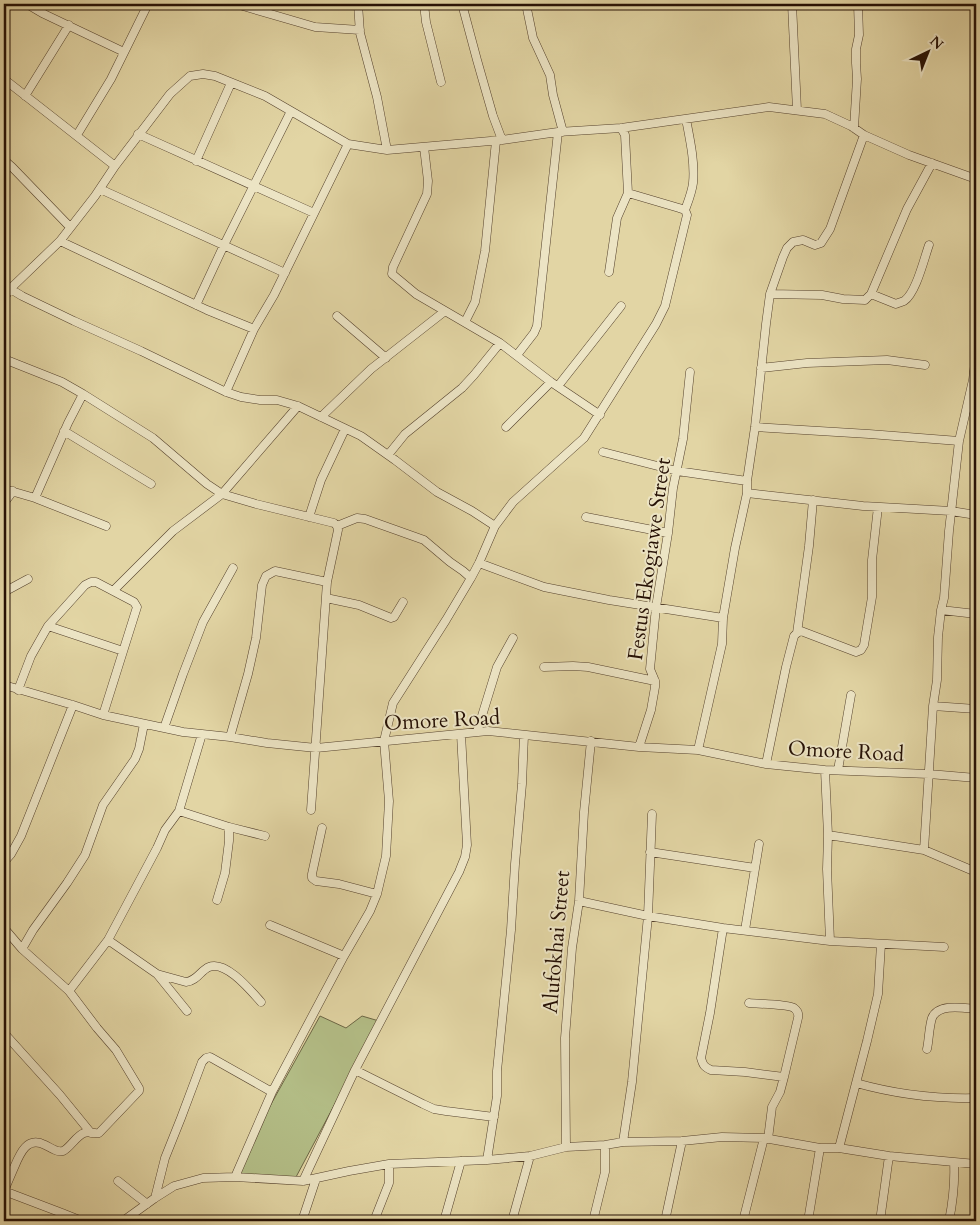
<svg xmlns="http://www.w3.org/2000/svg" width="980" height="1225" font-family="Cardo,serif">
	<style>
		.green { fill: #b3bd86; stroke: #6c6645 }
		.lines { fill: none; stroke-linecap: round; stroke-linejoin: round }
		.minor-casing { stroke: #54412c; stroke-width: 9 }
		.minor { stroke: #ece4c4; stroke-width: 8 }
		.labels { text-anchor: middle; stroke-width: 4; stroke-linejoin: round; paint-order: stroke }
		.street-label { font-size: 21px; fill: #251004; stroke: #ece4c4 }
	</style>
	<rect width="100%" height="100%" fill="#e2d5a4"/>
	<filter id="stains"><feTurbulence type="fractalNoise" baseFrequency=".004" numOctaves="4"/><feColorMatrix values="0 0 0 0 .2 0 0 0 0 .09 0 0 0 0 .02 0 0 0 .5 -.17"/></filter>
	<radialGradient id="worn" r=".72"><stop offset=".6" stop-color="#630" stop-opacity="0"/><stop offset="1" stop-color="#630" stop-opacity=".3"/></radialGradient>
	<path class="green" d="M320,1016L346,1028L362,1016L379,1021L296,1177L230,1178Z"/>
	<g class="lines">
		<defs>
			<path id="minor" d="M27,4L44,14L124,52
				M236,4L315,27L360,30
				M358,4L360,33L377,97L387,150
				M424,4L426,22L441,82
				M462,4L477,60L493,116L502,140
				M526,4L533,38L550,75L553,95L563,132
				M792,4L797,110
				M4,79L115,166
				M25,96L69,25
				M854,128L857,79L856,63V49L859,35L858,4
				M138,134L314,213
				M77,135L111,79L148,4
				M424,147L428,181L427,194L393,267L392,274L416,294L500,343L551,382L600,415
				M4,160L12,167L70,227
				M196,161L231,83
				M100,189L285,273
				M685,210C688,202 692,192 693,183C695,162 690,140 686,119
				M60,241L207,310L254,329
				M609,272L617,218L628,193L625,135L621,128
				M4,285L22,296L74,321L141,351L226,392L241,397L260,400H277L298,406L361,436L395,460L437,492L472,511L495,526
				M770,294L822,295L843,299L865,300L871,294L907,209L932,163
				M871,294L896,304C898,303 901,302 904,301C916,293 924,259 929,245
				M4,298L10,289L60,241L95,196L115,166L170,94L190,76L203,74L215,76L265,96L348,144L387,150L502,140L558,132L621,128L769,107L825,114L851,126L864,135L909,155L976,179
				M196,305L224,245L291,111
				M337,316L386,358
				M465,322L475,302L485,251L496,141
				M517,355L534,333L537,326L558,132
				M4,359L62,382L83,394L153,438L207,484L222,494L256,504L334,523L337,526L338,530L327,582L311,810
				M761,368L807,363L887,360L925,365
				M558,386L621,306
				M226,392L254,329L274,295L348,144
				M321,417L371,369L445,311
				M506,427L551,382
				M755,427L869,434L959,441
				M64,431L151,484
				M603,452L677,471L747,481
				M388,455L405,434L462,388L474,375L500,343
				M4,489L35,498L106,526
				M747,493L863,506L951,511L976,515
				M35,498L68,423L83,394
				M4,503L13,491
				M309,517L321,480L345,429
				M586,517L668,533
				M337,526L357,518L365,519L424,540L450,562L463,571L471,578
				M479,563L544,587L609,600L723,618
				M113,591L173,531L222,494L298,406
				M4,592L28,579
				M326,598L359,605L391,618L394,617L403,602
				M941,610L976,614
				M48,626L123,651
				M797,633L809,546L813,500
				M544,667L573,666L588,667L655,681
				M4,685L73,705L103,715L183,732L230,737L267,743L316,748L488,731L639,747L698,750L766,764L825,770L929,774L976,778
				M18,690L31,656L48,626L85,585L91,582H96L134,602L137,607L103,715
				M933,706L976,709
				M164,728L183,674L203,622L233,568
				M477,732L497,667L513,638
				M230,737L248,674L256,638L262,585L266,576L275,571L327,582
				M639,747L651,710L655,687V681L650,669L656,607L668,533L673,488L683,439L690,372
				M698,750L722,644L723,618L735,548L747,493V481L755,427L766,324L770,294L783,257L787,248L793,242L803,240L815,245L821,243L830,229L864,135
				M766,764L786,667L794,636L797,633L801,631L856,652L861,650L864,645L872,597V560L878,507
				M825,770L828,835L827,869L830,941
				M838,770L851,695
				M179,811L229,827L265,836
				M322,828L312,874V878L316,881L339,884L377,894
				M828,835L924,850L976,872
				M924,850L933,706L937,680L938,637L941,610L944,598L949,531L959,441L973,380L976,354
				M650,852L755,868
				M4,862L11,854L21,836L73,705
				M217,900L225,873L229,841V827
				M579,901L648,916L723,928L830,941L944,947
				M270,925L344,956
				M4,928L22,949L69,991L97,1028L116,1050L139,1088V1091L99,1133C94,1134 89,1131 84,1133C76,1136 70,1148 63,1151C57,1153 50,1147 45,1145C26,1135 19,1156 13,1170C10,1177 7,1184 4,1191
				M723,928L710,1013L701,1058C703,1065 704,1067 711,1070L745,1072L784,1077
				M745,930L759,844
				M108,940L157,974L186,982C197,981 201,970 209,967C226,960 251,991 261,1002
				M22,949L33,930L67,883L85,855L103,805L135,759L139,749L144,724
				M157,974L187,1011
				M69,991L108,940L157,848L165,830L179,811L182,801L202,734
				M749,1003C759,1004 787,1004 794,1008C798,1011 799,1014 798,1018L784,1077L780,1092L772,1107L768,1139
				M4,1033L60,1095L91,1133
				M927,1049C929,1040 929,1027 932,1018C938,1003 964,1008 976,1009
				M355,1070L423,1104L434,1109L446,1111L494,1117
				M856,1083C895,1094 936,1099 976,1098
				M623,1142L632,1082L648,916L652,814
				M566,1147L565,1038L572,948L579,901L584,812L591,741
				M839,1148L867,1041L878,994L881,944
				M487,1160L497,1096V1071L511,930L515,864L522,784L524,735
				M235,1177L272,1092L344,956L370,911L377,894L386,856L389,801L384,741L393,703L446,620L471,578L479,563L495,526L513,502L584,438L656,324L665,306L687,215L685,210L679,208L628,193
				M118,1181L147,1204
				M303,1181L355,1070L459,872L465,857L467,845L461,734
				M4,1191L62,1213L82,1221
				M155,1198L165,1158L181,1118L202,1062L206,1058L210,1057L272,1092
				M123,1221L155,1198L174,1186L203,1178L235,1177L303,1181L349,1171L389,1164L487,1160L530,1156L566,1147L605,1145L623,1142L682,1141L722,1137L764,1138L820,1148H839L889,1156L976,1164
				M302,1221L316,1179
				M374,1221L389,1183V1164
				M444,1221L461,1161
				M512,1221L530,1156
				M593,1221L605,1172V1145
				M665,1221L682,1141
				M743,1221L764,1138
				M808,1221L820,1148
				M880,1221L889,1156
				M949,1221C953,1201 955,1182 954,1162"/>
		</defs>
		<use href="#minor" class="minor-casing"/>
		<use href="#minor" class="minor"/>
	</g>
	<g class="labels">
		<g class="street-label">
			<text transform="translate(649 559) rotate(-82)" y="7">Festus Ekogiawe Street</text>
			<text transform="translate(442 720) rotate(-3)" y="7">Omore Road</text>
			<text transform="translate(846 751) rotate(3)" y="7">Omore Road</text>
			<text transform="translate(556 942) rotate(-85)" y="7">Alufokhai Street</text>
		</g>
	</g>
	<rect width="980" height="1225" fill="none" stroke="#e2d5a4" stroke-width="20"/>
	<rect x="5" y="5" width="970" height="1215" fill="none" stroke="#251004" stroke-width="2.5"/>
	<rect x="10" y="10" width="960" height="1205" fill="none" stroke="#251004"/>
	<g transform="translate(928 52) rotate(43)" stroke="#ece4c4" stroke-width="4" paint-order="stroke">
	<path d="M0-4L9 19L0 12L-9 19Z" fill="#251004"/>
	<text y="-8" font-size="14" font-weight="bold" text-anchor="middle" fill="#251004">N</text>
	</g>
	<rect width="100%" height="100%" filter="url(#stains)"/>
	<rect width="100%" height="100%" fill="url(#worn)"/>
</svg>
